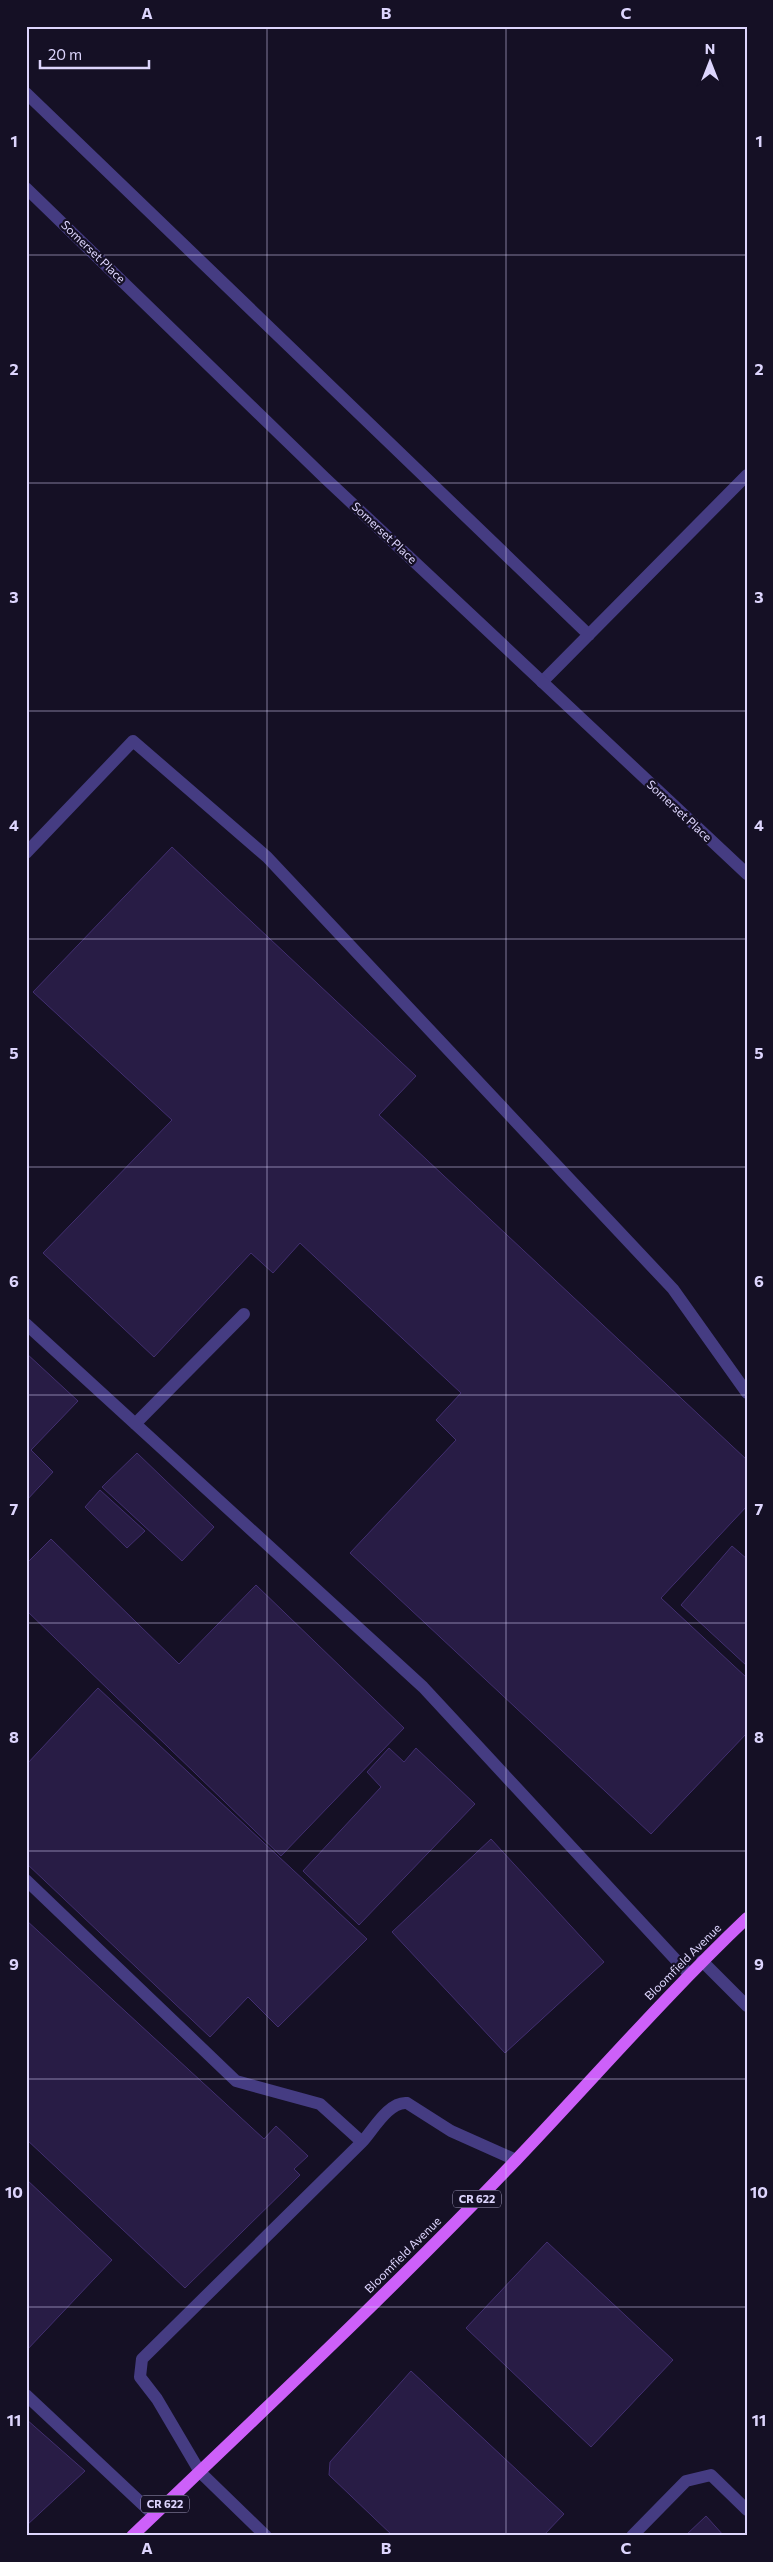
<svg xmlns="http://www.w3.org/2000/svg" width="773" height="2562" font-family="Commissioner,sans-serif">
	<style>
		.building { fill: #281c45; stroke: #422f70 }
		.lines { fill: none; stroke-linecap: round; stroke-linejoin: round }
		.service { stroke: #453c82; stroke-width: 12 }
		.minor { stroke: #453c82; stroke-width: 12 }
		.primary { stroke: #cd60f9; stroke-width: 12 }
		.grid { fill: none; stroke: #ddd5fd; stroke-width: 1; stroke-opacity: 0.55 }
		.labels { text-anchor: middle; stroke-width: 4.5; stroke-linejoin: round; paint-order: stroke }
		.shield { fill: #151025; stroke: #a19abc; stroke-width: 1 }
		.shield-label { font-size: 11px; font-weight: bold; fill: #ddd5fd }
		.street-label { font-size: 12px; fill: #ddd5fd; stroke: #151025 }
		.neatline { fill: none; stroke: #ddd5fd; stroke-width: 2 }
		.grid-label { font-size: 16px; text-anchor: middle; font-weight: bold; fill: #ddd5fd }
	</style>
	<rect width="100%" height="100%" fill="#151025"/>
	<path class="building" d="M172,847L416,1076L379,1115L747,1460V1506L661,1598L747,1678V1733L651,1834L350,1553L456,1440L436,1420L461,1393L300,1243L273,1273L251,1253L154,1357L43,1253L172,1120L33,992Z
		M26,1353L78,1401L31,1450L53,1472L26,1501Z
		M137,1453L214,1527L182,1561L102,1487Z
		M100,1490L145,1531L127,1548L85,1507Z
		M51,1539L179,1664L256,1585L404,1728L281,1856L26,1610V1564Z
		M732,1546L747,1559V1666L681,1605Z
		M98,1688L367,1939L278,2027L248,1997L210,2037L26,1863V1765Z
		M389,1748L404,1762L416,1748L475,1804L359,1925L303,1871L381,1787L367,1772Z
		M491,1839L604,1962L505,2053L392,1932Z
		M26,1920L264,2139L276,2126L308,2156L294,2169L300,2175L185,2288L26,2139Z
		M26,2179L112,2260L26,2351Z
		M547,2242L673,2360L591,2447L466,2328Z
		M411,2371L564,2514L543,2536H393L329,2475L330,2462Z
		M26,2419L85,2471L26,2526Z
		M706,2516L724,2536H685Z"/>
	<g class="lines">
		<path class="service" d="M26,93L589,635
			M542,682L747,475
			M26,853L133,741L267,857L673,1289L747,1393
			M26,1324L423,1687L689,1974
			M135,1424L244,1314
			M26,1880L236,2081L320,2104L362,2142
			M702,1961L747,2006
			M26,2395L154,2515
			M200,2472L157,2399L140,2377L142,2359L362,2142C373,2130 389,2101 407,2103L451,2131L516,2160
			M632,2536L686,2481L711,2475L747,2510"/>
		<path class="minor" d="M26,188L325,478L747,874
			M200,2472L266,2536"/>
		<path class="primary" d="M132,2536C262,2412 393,2289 517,2159C594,2078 666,1995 747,1918"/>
	</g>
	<path class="grid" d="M267,26V2536M506,26V2536M26,255H747M26,483H747M26,711H747M26,939H747M26,1167H747M26,1395H747M26,1623H747M26,1851H747M26,2079H747M26,2307H747"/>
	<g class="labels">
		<g class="shield">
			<rect x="453" y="2190.5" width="48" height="17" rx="4"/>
			<rect x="141" y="2495.5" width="48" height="17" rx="4"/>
		</g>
		<g class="shield-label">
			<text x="477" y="2203">CR 622</text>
			<text x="165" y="2508">CR 622</text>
		</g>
		<g class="street-label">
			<text transform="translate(93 252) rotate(44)" y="4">Somerset Place</text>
			<text transform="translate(384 533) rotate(43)" y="4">Somerset Place</text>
			<text transform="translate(679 811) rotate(43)" y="4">Somerset Place</text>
			<text transform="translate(683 1962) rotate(-45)" y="4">Bloomfield Avenue</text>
			<text transform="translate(403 2255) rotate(-45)" y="4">Bloomfield Avenue</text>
		</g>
	</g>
	<rect width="773" height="2562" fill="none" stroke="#151025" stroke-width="55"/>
	<g transform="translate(710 62)" stroke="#151025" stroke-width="4" paint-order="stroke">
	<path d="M0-4L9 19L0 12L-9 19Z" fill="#ddd5fd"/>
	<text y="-8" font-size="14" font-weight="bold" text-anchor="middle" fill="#ddd5fd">N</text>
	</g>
	<path d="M40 60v8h109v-8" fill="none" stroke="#ddd5fd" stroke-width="2.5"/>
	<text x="48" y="60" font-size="15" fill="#ddd5fd" stroke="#151025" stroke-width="4" paint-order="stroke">20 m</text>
	<rect x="28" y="28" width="718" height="2506" class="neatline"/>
	<g class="grid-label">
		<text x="147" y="19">A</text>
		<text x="386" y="19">B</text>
		<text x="626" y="19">C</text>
		<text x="14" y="147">1</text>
		<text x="759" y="147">1</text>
		<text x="14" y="375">2</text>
		<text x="759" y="375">2</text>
		<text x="14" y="603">3</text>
		<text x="759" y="603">3</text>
		<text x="14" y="831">4</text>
		<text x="759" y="831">4</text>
		<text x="14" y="1059">5</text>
		<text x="759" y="1059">5</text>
		<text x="14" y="1287">6</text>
		<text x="759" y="1287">6</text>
		<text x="14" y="1515">7</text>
		<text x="759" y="1515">7</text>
		<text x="14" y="1743">8</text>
		<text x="759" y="1743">8</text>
		<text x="14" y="1970">9</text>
		<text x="759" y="1970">9</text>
		<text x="14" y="2198">10</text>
		<text x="759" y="2198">10</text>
		<text x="14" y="2426">11</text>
		<text x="759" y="2426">11</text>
		<text x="147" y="2554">A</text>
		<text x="386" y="2554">B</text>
		<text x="626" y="2554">C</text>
	</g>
</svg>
